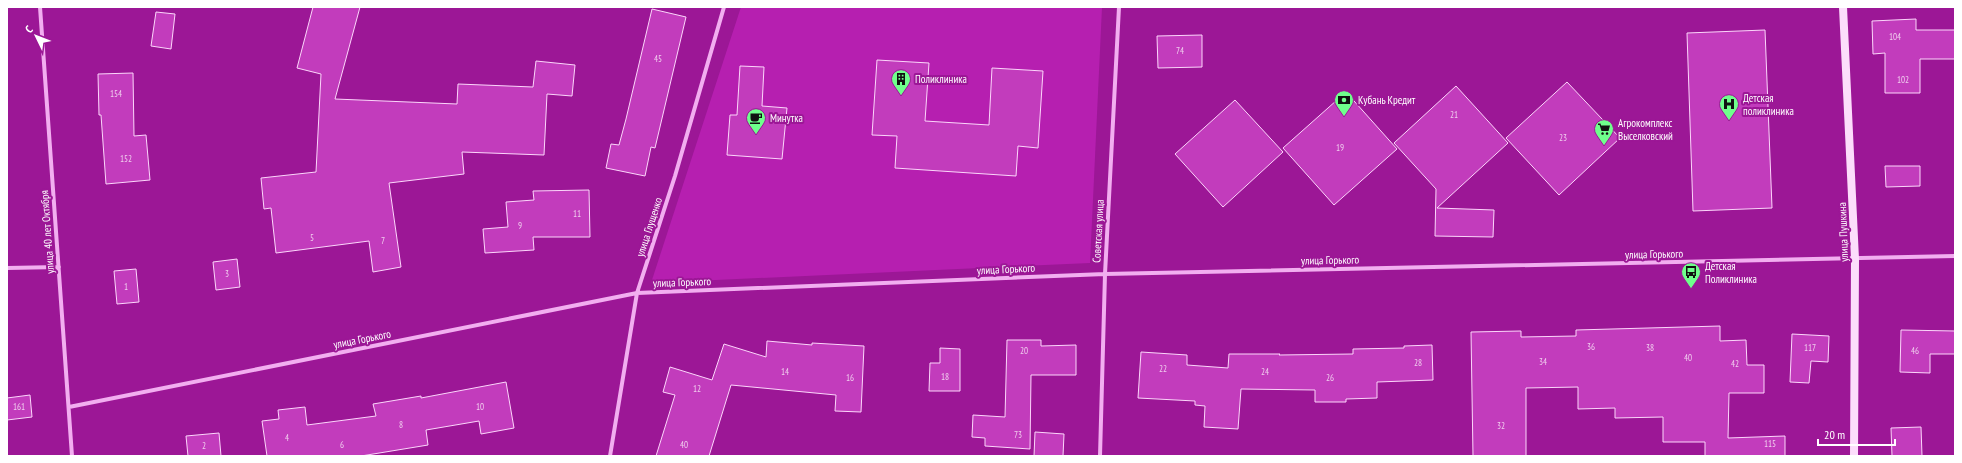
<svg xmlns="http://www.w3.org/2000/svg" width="1962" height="463" font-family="'PT Sans Narrow',sans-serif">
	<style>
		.green { fill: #b61fb0 }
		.building { fill: #c23cbc; stroke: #fcd6fb }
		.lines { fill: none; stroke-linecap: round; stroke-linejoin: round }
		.minor { stroke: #f2aef0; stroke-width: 4 }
		.secondary { stroke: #fcddfb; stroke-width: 8 }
		.labels { text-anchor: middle; stroke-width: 4; stroke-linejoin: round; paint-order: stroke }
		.number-label { font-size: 9px; fill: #f0ceee }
		.poi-label { font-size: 11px; fill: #fff; stroke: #9c1796; text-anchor: start }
		.street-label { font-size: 11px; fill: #fff; stroke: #9c1796 }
	</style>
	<rect width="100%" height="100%" fill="#9c1796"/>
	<path class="green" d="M741,7H1102L1090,263L651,283Z"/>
	<path class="building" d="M313,7H360L335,99L457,104L458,84L533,87L536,61L575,65L572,96L547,94L544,155L462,152L464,174L389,183L401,267L373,272L369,241L276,253L271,208L264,209L261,178L316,172L321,74L297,68Z
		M652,9L686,17L655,148L651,147L645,176L606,168L611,144L619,145L626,119Z
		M156,12L175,14L171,49L151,46Z
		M1916,19V30H1955V59H1920V93H1885V53L1873,54L1872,21Z
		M1765,30L1772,208L1693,211L1687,33Z
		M1202,35V67L1158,68L1157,36Z
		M877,60L929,63L925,121L989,125L992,68L1043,71L1038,148L1018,146L1016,176L895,168L897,136L872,135Z
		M740,66L764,67L762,106L787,108L782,159L727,155L730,115H737Z
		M133,73L134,136L146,135L150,180L106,184L101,115H99L98,74Z
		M1567,82L1620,138L1559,195L1506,138Z
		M1456,86L1508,143L1437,208L1494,210L1493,237L1435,236L1436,189L1394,143Z
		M1346,92L1397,149L1334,205L1283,148Z
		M1235,100L1283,152L1223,207L1175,154Z
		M1885,166H1920V186L1886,187Z
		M589,190L590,237H533L534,250L485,253L483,229L508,227L506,202L534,200L533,191Z
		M237,259L240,287L216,290L213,262Z
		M136,269L139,302L117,304L114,271Z
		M1720,326V341L1746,340L1747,365H1764V393H1729L1728,438L1785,436V456H1705V442H1663V417L1615,418V408L1578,409V387L1526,388V456H1473L1471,332L1521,331V337L1576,336V330Z
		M1901,330L1955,331V354H1930V373L1900,372Z
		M1792,334L1829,336L1828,362L1811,361L1809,383L1790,382Z
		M1007,340H1041V346L1076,345V375H1031L1030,449L985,446V438L972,437L973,415L1005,417Z
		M767,341L812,345V343L864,346L861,412L835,411L836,395L731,385L709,456H656L675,395L663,392L670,367L712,380L724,344L766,357Z
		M1432,345L1433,380L1377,382V398L1346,399V402H1315V390L1241,389L1238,429L1204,427L1205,406L1195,405V401L1138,398L1141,352L1187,355V365L1228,368L1229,354H1280L1279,355L1353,354V349L1404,348V346Z
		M940,348L960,349V391H929L930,363H940Z
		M506,382L514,428L481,434L479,421L426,430L428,445L361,456H267L262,421L279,419L278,410L305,407L307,425L376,416L373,404L421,396V398Z
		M30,395L32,417L7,420V398Z
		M1921,427L1922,456H1892L1891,428Z
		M1035,432L1064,434L1063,456H1034Z
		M219,433L221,456H188L186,436Z"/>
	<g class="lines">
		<path class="minor" d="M40,7L72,456
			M7,268L59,267
			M69,407L637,293L1105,274L1955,256
			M610,456L637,293L675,176L724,7
			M1100,456L1105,274L1119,7"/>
		<path class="secondary" d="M1843,7L1855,259L1854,456"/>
	</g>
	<defs>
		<symbol id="building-pin" viewBox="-11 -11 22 30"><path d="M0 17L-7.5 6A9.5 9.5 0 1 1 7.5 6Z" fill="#6fff8c" stroke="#9c1796"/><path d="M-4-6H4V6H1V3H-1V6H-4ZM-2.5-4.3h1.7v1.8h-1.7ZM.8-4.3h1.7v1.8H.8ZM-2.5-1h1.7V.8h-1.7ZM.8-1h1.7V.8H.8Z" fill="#111"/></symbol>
		<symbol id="bank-pin" viewBox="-11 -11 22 30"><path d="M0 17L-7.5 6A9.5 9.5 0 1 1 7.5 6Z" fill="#6fff8c" stroke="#9c1796"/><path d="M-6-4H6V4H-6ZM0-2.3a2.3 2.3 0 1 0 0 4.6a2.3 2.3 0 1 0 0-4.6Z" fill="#111"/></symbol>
		<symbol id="hospital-pin" viewBox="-11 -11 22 30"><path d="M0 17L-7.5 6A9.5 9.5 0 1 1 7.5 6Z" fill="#6fff8c" stroke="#9c1796"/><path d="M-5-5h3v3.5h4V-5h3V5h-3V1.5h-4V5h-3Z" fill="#111"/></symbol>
		<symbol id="cafe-pin" viewBox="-11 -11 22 30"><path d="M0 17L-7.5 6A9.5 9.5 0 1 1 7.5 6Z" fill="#6fff8c" stroke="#9c1796"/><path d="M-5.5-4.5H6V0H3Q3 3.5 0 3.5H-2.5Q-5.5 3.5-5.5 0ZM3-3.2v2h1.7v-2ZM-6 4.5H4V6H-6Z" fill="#111"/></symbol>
		<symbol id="supermarket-pin" viewBox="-11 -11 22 30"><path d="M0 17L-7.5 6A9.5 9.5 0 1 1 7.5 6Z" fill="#6fff8c" stroke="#9c1796"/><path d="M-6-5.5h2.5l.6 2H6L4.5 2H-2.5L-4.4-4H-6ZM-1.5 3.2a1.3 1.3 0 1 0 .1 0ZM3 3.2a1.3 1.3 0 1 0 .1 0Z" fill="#111"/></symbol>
		<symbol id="bus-pin" viewBox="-11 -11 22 30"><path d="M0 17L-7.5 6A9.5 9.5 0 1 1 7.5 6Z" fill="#6fff8c" stroke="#9c1796"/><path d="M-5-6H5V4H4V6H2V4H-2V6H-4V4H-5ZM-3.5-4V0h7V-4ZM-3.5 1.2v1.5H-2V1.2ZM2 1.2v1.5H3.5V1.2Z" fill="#111"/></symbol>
	</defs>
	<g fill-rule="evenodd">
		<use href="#building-pin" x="890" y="68" width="22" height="30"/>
		<use href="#bank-pin" x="1333" y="89" width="22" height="30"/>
		<use href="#hospital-pin" x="1718" y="93" width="22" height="30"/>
		<use href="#cafe-pin" x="745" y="107" width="22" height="30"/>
		<use href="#supermarket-pin" x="1593" y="118" width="22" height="30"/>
		<use href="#bus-pin" x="1680" y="261" width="22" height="30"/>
	</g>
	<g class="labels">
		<g class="number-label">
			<text x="1895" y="40">104</text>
			<text x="1180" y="54">74</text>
			<text x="658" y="62">45</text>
			<text x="1903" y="83">102</text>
			<text x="116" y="97">154</text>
			<text x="1454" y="118">21</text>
			<text x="1563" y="141">23</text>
			<text x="1340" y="151">19</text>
			<text x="126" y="162">152</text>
			<text x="577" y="217">11</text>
			<text x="520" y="229">9</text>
			<text x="312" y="241">5</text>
			<text x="383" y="244">7</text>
			<text x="227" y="277">3</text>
			<text x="126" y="290">1</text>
			<text x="1591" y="350">36</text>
			<text x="1650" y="351">38</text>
			<text x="1810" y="351">117</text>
			<text x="1024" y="354">20</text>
			<text x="1915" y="354">46</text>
			<text x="1688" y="361">40</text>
			<text x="1543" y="365">34</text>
			<text x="1418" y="366">28</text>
			<text x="1735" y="367">42</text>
			<text x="1163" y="372">22</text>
			<text x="785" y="375">14</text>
			<text x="1265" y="375">24</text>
			<text x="945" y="380">18</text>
			<text x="850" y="381">16</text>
			<text x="1330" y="381">26</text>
			<text x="697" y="392">12</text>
			<text x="19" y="410">161</text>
			<text x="480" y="410">10</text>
			<text x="401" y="428">8</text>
			<text x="1501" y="429">32</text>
			<text x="1018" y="438">73</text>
			<text x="287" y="441">4</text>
			<text x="1770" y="447">115</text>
			<text x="342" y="448">6</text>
			<text x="684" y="448">40</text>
			<text x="204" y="449">2</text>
		</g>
		<g class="poi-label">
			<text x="915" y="83">Поликлиника</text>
			<text x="1743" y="102">Детская<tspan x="1743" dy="13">поликлиника</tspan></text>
			<text x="1358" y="104">Кубань Кредит</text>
			<text x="770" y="122">Минутка</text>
			<text x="1618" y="127">Агрокомплекс<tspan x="1618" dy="13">Выселковский</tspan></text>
			<text x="1705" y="270">Детская<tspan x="1705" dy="13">Поликлиника</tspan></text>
		</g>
		<g class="street-label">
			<text transform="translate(649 227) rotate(-72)" y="4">улица Глущенко</text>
			<text transform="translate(1098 231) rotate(-87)" y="4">Советская улица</text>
			<text transform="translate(47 232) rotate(-94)" y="4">улица 40 лет Октября</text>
			<text transform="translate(1843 232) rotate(-92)" y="4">улица Пушкина</text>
			<text transform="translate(1654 254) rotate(-1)" y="4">улица Горького</text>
			<text transform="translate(1330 260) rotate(-1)" y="4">улица Горького</text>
			<text transform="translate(1006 269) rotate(-3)" y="4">улица Горького</text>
			<text transform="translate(682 282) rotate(-2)" y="4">улица Горького</text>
			<text transform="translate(362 339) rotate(-11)" y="4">улица Горького</text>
		</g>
	</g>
	<rect width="1962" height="463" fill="none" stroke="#ffffff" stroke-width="16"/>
	<g transform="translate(36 36) rotate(313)" stroke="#9c1796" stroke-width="3" paint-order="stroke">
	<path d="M0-3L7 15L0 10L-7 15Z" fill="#ffffff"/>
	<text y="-6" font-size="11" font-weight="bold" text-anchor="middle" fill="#ffffff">С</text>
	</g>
	<path d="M1818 439v6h77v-6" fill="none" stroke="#ffffff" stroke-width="2"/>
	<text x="1824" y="439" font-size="12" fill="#ffffff" stroke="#9c1796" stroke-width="3" paint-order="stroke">20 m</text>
</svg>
